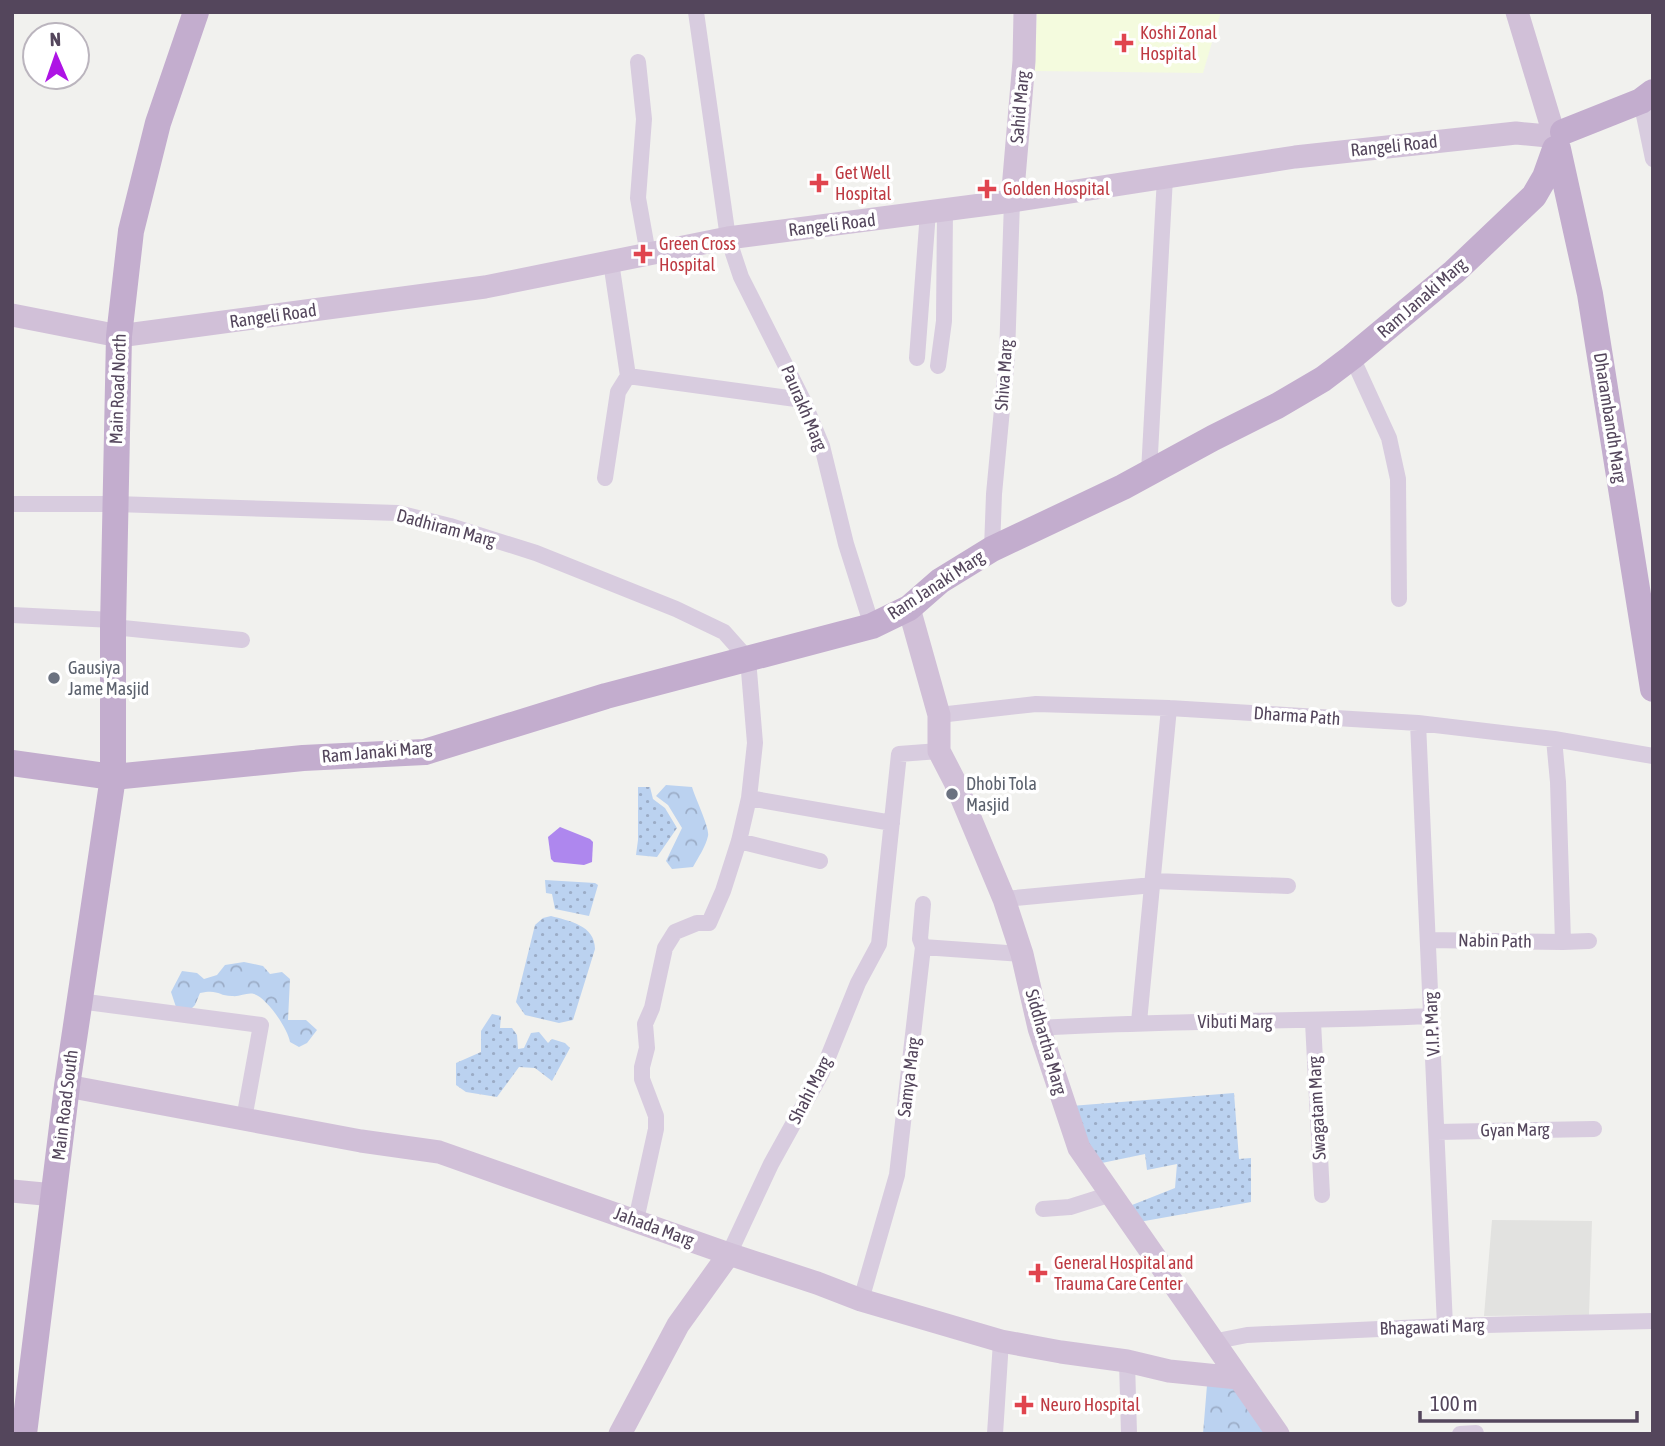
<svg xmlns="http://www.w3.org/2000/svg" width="1665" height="1446" font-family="'Asap Condensed',sans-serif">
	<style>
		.education { fill: #e2e2e0 }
		.medical { fill: #f4fbde }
		.grass { fill: url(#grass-dots) }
		.forest { fill: url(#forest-crowns) }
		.water { fill: #ae87ee }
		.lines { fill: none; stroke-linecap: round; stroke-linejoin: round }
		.street { stroke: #d8ccdf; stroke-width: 16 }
		.secondary { stroke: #d1c0d8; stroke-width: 23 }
		.primary { stroke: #c3adce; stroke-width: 26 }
		.health-dot { fill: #e0444e; stroke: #fff; stroke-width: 2.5 }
		.worship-dot { fill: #6b7280; stroke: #fff; stroke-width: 2.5 }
		.labels { text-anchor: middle; stroke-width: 7; stroke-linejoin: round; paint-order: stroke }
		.health-label { font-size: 18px; fill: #be3a42; stroke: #fff; text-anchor: start }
		.street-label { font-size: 18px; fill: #54465c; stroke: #fff }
		.worship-label { font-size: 18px; fill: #5b616d; stroke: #fff; text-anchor: start }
	</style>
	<defs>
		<pattern id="grass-dots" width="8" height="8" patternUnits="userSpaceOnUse" patternTransform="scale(1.75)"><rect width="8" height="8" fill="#bbd2f0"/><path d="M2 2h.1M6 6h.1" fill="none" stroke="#9bacc6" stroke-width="1.8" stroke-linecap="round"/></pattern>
		<pattern id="forest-crowns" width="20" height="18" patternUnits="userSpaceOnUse" patternTransform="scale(1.75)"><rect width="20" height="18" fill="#bbd2f0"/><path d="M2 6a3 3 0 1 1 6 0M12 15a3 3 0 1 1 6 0" fill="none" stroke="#9bacc6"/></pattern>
	</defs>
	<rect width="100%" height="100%" fill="#f1f1ee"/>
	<path class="education" d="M1492,1220L1592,1221L1589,1315L1484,1316Z"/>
	<path class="medical" d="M1037,12H1221L1203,73L1035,71Z"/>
	<path class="grass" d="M638,787H650L653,799L665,808L677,828L657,857L636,855L638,840Z
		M545,880L595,883L598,885L589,916L555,909L552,894L546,893Z
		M551,916C569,921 595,925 595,949L573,1020L559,1023L525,1015L516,1002L535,925L543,918Z
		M492,1014L501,1016L500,1028H512L517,1035L518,1049L524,1048L531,1033L539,1032L548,1043L552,1039L565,1043L570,1048L552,1081L535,1068L519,1067L497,1097L466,1092L456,1085V1063L481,1052V1031Z
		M1234,1093L1239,1159L1251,1158V1202L1139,1222L1127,1207L1175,1188L1177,1164L1147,1170L1145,1154L1097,1164L1071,1106Z"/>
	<path class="forest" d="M666,785L692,787C695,798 710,828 708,836C706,846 698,858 693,867L672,869L666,861L682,828L668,805L656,796Z
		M244,962L263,966L270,974L282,972L290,979L288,1020H306L317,1030L307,1043L299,1047L290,1042C288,1029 267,998 254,994C247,992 240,997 232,996C218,996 219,989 200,993L195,1005L190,1010H177L171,992L182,971L197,973L204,979L217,975L225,965Z
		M1207,1385L1233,1386L1271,1434H1203Z"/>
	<path class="water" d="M560,827L590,839L593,842L592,862L584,865L554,862L551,859L548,837Z"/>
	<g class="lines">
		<path class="street" d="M696,12L728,238L741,277L803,400L822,446L846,544L872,626
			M638,62L644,119L638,198L648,254
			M1641,101L1653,159
			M611,262L628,376L803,400
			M1352,357L1389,438L1398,479L1399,599
			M917,358L928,212
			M938,366L944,321L945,210
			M1149,472L1165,177
			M605,478L618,392L628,376
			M12,504H115L398,513L450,526L536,553L676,609L724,632L748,659L755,743L749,798L739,841L723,891L709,923H697L675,932L665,948L652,1008L645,1024L647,1048L642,1067V1079L656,1116V1129L636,1220
			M992,549L994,494L1007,356L1012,201
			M12,615L113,620
			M113,627L242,640
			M939,715L1036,704L1169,708L1418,723L1554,739L1653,756
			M1418,723L1445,1326
			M749,798L892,823
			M739,841L820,861
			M1154,881L1288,886
			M1004,899L1153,885
			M1428,940L1563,942L1558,782L1554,739
			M1563,942L1589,941
			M923,947L920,939L923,904
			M79,1001L261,1025L244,1119
			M1139,1022L1169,708
			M1313,1022L1322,1195
			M1039,1028C1170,1020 1301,1022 1432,1016
			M1437,1132L1594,1129
			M1043,1209L1070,1207L1111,1194
			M729,1254L771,1164L822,1072L858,983L879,944L899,754L939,751
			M861,1300L897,1175L923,947L1022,954
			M1212,1342L1247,1335L1445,1326L1653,1321
			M1127,1361L1129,1434
			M995,1434L1001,1341
			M1460,1434L1476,1433"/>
		<path class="secondary" d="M1517,12L1553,131
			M1012,201L1024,61L1025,12
			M12,315L119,336L485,287L728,238L1012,201L1295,157L1516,133L1548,136
			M909,608L939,715V751L955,782L1004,899L1022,954L1039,1028L1079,1148L1278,1434
			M67,1086L361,1141L439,1152L729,1254L817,1283L861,1300L1001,1341L1061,1352L1127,1361L1169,1371L1238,1378
			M12,1191L54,1195
			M620,1434L678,1325L729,1254"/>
		<path class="primary" d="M1563,132L1641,101L1653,92
			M1558,149L1590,294L1653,689
			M12,763L113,777L303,758L425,752L606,696L872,626L909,608L940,581L992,549L1123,487L1213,438L1277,406L1323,379L1352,357L1454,272L1534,196L1545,177L1555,149
			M24,1434L67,1086L113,777V627L119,336L131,231L158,123L196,12"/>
	</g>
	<g class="health-dot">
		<path d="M1120.5 32.5h7v7h7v7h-7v7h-7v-7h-7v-7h7z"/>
		<path d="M815.5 172.5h7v7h7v7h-7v7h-7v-7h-7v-7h7z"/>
		<path d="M983.5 178.5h7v7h7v7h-7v7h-7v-7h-7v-7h7z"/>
		<path d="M639.5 243.5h7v7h7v7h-7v7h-7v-7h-7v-7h7z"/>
		<path d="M1034.5 1262.5h7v7h7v7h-7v7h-7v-7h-7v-7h7z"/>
		<path d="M1020.5 1394.5h7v7h7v7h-7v7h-7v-7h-7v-7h7z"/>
	</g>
	<g class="worship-dot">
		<circle cx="54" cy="678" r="7"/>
		<circle cx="952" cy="794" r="7"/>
	</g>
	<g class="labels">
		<g class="health-label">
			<text x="1140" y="39">Koshi Zonal<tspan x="1140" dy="21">Hospital</tspan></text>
			<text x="835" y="179">Get Well<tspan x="835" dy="21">Hospital</tspan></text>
			<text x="1003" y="195">Golden Hospital</text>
			<text x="659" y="250">Green Cross<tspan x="659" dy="21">Hospital</tspan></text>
			<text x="1054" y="1269">General Hospital and<tspan x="1054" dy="21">Trauma Care Center</tspan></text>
			<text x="1040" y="1411">Neuro Hospital</text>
		</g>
		<g class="street-label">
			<text transform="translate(1020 107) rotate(-85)" y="6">Sahid Marg</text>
			<text transform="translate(1394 146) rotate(-6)" y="6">Rangeli Road</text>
			<text transform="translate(832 225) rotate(-7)" y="6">Rangeli Road</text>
			<text transform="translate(1422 298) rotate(-41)" y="6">Ram Janaki Marg</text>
			<text transform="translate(273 316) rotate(-8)" y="6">Rangeli Road</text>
			<text transform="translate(1004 375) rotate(-86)" y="6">Shiva Marg</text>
			<text transform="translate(118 389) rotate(-88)" y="6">Main Road North</text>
			<text transform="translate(804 408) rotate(67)" y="6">Paurakh Marg</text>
			<text transform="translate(1610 418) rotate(81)" y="6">Dharambandh Marg</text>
			<text transform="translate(446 528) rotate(15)" y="6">Dadhiram Marg</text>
			<text transform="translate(936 585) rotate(-33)" y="6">Ram Janaki Marg</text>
			<text transform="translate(1297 716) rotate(4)" y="6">Dharma Path</text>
			<text transform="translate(377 752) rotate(-5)" y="6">Ram Janaki Marg</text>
			<text transform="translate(1495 941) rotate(1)" y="6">Nabin Path</text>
			<text x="1235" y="1028">Vibuti Marg</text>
			<text transform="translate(1432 1024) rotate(-93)" y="6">V.I.P. Marg</text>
			<text transform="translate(1046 1042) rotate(74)" y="6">Siddhartha Marg</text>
			<text transform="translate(909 1077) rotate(-83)" y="6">Samya Marg</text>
			<text transform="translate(810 1090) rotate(-63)" y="6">Shahi Marg</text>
			<text transform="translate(65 1105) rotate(-83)" y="6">Main Road South</text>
			<text transform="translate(1317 1108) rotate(-93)" y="6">Swagatam Marg</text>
			<text transform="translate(1515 1130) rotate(-1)" y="6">Gyan Marg</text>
			<text transform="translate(654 1227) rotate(20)" y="6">Jahada Marg</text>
			<text transform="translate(1432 1327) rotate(-2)" y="6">Bhagawati Marg</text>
		</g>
		<g class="worship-label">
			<text x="68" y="674">Gausiya<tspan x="68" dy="21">Jame Masjid</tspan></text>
			<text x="966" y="790">Dhobi Tola<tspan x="966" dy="21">Masjid</tspan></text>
		</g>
	</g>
	<rect width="1665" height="1446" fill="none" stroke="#54465c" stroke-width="28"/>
	<g transform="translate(56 56) rotate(358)"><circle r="33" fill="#ffffff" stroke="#bbb5be" stroke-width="2"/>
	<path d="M0-5L12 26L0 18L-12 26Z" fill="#ae14e5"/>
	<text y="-10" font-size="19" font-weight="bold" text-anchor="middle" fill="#54465c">N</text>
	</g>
	<path d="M1420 1411v10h217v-10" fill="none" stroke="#54465c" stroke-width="3.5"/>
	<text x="1430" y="1411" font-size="21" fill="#54465c" stroke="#ffffff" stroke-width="5" paint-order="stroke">100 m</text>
</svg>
